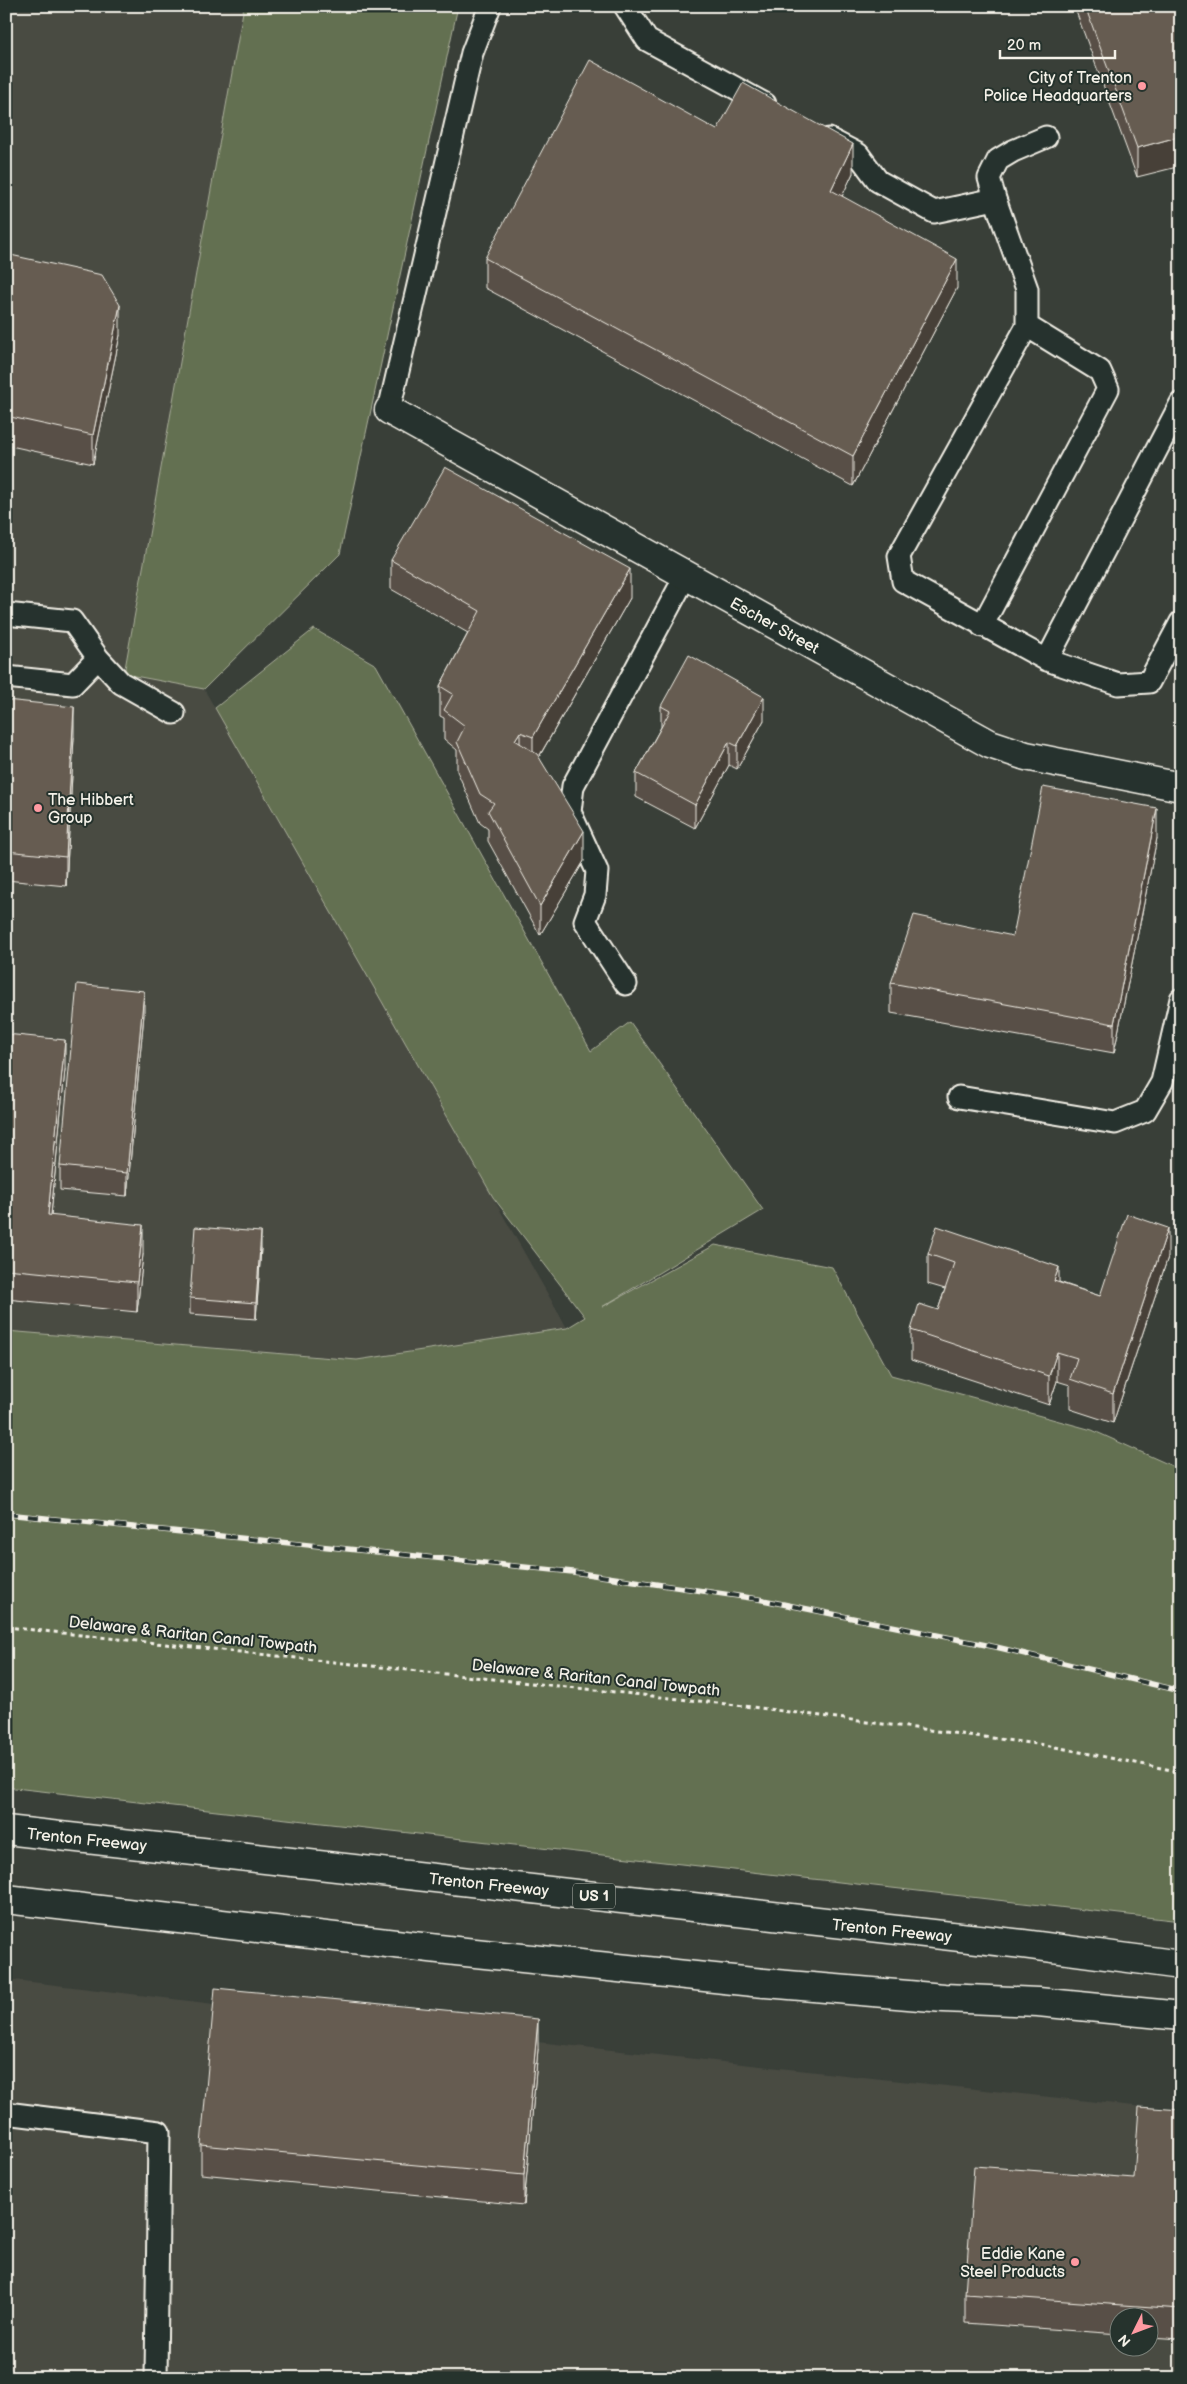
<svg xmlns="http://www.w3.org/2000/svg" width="1187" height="2384" font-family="'Balsamiq Sans',sans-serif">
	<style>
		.built { fill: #494b43; fill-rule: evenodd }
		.green { fill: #637051; stroke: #acb09c }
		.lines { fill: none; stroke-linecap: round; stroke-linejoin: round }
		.service-casing { stroke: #f4f1e8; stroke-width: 25 }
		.minor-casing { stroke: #f4f1e8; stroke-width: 31 }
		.motorway-casing { stroke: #f4f1e8; stroke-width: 31 }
		.path { stroke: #f4f1e8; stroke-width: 3; stroke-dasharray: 4 4; stroke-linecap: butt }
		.service { stroke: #26332d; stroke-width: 21 }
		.minor { stroke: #26332d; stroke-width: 28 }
		.motorway { stroke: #26332d; stroke-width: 28 }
		.rail-casing { stroke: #f4f1e8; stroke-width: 5.5 }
		.rail { stroke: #26332d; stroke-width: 4; stroke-dasharray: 11; stroke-linecap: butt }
		.wall { fill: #584f46; stroke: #f4f1e8 }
		.shaded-wall { fill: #474039; stroke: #f4f1e8 }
		.building { fill: #665c51; stroke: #f4f1e8 }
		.poi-dot { fill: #ff9aa2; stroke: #26332d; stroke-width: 2 }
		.labels { text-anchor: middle; stroke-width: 4; stroke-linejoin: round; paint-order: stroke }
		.shield { fill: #26332d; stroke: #b6b8b0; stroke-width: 1 }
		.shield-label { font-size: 15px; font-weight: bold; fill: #f4f1e8 }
		.poi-label { font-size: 16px; fill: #f4f1e8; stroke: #26332d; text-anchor: end }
		.street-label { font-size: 16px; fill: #f4f1e8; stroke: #26332d }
	</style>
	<rect width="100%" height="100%" fill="#393f38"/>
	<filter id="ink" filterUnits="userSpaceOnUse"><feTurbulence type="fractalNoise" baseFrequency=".02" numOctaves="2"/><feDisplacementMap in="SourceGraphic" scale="10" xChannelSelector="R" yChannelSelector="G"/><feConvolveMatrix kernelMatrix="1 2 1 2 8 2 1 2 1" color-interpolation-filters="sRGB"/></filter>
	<g filter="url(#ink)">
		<path class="built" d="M6,6H244L124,674L204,689L567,1328L357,1360L6,1331Z
			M6,1979L463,2034L1181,2111V2378H6ZM1120,2316H1150V2346H1120Z"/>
		<path class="green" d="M244,6H458L340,554L204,689L124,674Z
			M314,629L376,665L591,1051L630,1022L763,1210L602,1307L715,1245L832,1267L891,1375L1092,1430L1181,1470V1921L6,1787V1331L357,1360L567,1328L585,1317L493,1197L215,708Z"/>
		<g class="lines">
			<defs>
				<path id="service" d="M625,6L647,40L765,104
					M1046,137L1013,151L998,160L989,178L995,199L1027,289V326L899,556L903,581L1047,660L1118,684L1149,682L1181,622
					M829,139L858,154L878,181L934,212L995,199
					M389,410L472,53L490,6
					M6,614L72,621L98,658L121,683L174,713
					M982,626L1108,389L1100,371L1027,326
					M1047,660L1181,403
					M6,677L73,684L98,658
					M626,984L585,921L595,895L597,871L570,812L573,786L686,575
					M959,1097L1115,1123L1145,1111L1162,1082L1181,999
					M6,2113L159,2132L156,2378"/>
				<path id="minor" d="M389,410L990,744L1026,756L1181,787"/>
				<path id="motorway" d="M6,1830L1023,1944L1181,1965
					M6,1899L456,1951L753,1982L944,1998L1038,2002L1181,2016"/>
			</defs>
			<use href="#service" class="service-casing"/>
			<use href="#minor" class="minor-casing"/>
			<use href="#motorway" class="motorway-casing"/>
			<path class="path" d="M6,1627L736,1705L1045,1745L1181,1772"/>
			<use href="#service" class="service"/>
			<use href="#minor" class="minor"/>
			<use href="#motorway" class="motorway"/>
			<defs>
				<path id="rail" d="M6,1514L573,1572L758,1599L996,1647L1181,1691"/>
			</defs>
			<use href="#rail" class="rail-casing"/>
			<use href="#rail" class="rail"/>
		</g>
		<path class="wall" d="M1074,6H1181L1137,177Z
			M717,130L853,173L842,196L957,288L853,486L485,288V258Z
			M6,254L120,335L93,464L6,445Z
			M391,560L630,598L539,757L584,861L540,935L488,841V829L480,823L457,771V750L444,739V718L440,716V686L468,633L391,589Z
			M6,700L74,737L66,886L6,880Z
			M661,706L764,720L737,769L729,765L695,828L636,797V773L661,727Z
			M1157,838L1114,1053L891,1013V983L1013,936Z
			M144,1014L127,1196L60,1190V1166Z
			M6,1034L65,1069L51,1215L143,1254L137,1312L6,1299Z
			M261,1248L256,1319L190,1314V1298Z
			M928,1254L1059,1282L1100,1296L1168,1257L1113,1423L1070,1409V1385L1057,1381L1049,1405L911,1360V1330L938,1310L945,1289L928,1284Z
			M538,2049L524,2205L201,2174V2145Z
			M1181,2110V2339L1150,2337V2316H1120V2334L965,2323V2294L1134,2178Z"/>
		<path class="shaded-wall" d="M1181,136V166L1137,177V148Z
			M853,144V173L831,220V190Z
			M957,259V288L853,486V456Z
			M120,305V335L93,464V435Z
			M630,569V598L533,767V737Z
			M764,697V720L737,769V746Z
			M74,707V737L66,886V857Z
			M520,732V761L515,740Z
			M729,742V765L695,828V805Z
			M1157,808V838L1114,1053V1024Z
			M584,831V861L540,935V906Z
			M144,991V1014L127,1196V1173Z
			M65,1040V1069L48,1245V1215Z
			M143,1225V1254L137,1312V1282Z
			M1168,1228V1257L1113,1423V1394Z
			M261,1232V1248L256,1319V1303Z
			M1059,1267V1296L1054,1281Z
			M1057,1352V1381L1049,1405V1376Z
			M538,2019V2049L524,2205V2175Z"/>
		<path class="building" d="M1085,6H1181V136L1137,148Z
			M590,60L717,130L743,83L853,144L831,190L957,259L853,456L485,258Z
			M6,254L102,275L120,305L93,435L6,416Z
			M445,467L630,569L533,737L520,732L515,740L537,754L584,831L540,906L488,811L494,803L480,794L457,742L465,726L444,710L453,694L440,686L480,611L391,560Z
			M689,655L764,697L737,746L729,742L695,805L636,773L670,711L661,706Z
			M6,700L74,707L66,857L6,851Z
			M1043,787L1157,808L1114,1024L891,983L914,915L1013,936Z
			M77,984L144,991L127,1173L60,1166Z
			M6,1034L65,1040L48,1215L143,1225L137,1282L6,1269Z
			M1127,1214L1168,1228L1113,1394L1070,1379L1077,1358L1057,1352L1049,1376L911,1330L919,1304L938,1310L954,1263L928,1254L937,1226L1059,1267L1054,1281L1100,1296Z
			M195,1227L261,1232L256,1303L190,1298Z
			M215,1988L538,2019L524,2175L201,2145Z
			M1139,2107L1181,2110V2309L965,2294L974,2166L1134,2178Z"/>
	</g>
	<g class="poi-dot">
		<circle cx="1142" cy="86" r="5"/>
		<circle cx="38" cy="808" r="5"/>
		<circle cx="1075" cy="2262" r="5"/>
	</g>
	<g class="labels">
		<rect class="shield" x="573" y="1883.5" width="42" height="25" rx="4"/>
		<g class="shield-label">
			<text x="594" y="1901">US 1</text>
		</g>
		<g class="poi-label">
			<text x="1132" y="83">City of Trenton<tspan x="1132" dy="18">Police Headquarters</tspan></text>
			<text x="48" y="805" text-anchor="start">The Hibbert<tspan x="48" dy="18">Group</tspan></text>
			<text x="1065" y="2259">Eddie Kane<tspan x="1065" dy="18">Steel Products</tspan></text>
		</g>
		<g class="street-label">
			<text transform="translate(775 625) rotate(29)" y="6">Escher Street</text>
			<text transform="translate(193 1634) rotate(6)" y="6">Delaware &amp; Raritan Canal Towpath</text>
			<text transform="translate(596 1677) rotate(6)" y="6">Delaware &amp; Raritan Canal Towpath</text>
			<text transform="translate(87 1839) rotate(6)" y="6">Trenton Freeway</text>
			<text transform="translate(489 1884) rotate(6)" y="6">Trenton Freeway</text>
			<text transform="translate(892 1930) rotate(6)" y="6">Trenton Freeway</text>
		</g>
	</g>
	<rect width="1187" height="2384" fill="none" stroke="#26332d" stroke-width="25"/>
	<rect x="12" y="12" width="1162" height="2359" fill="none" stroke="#f4f1e8" stroke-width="2" filter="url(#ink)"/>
	<g transform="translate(1134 2332) rotate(228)"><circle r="24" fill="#26332d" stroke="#787f78"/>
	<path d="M0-4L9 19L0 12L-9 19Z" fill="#ff9aa2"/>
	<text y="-8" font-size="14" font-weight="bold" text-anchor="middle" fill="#f4f1e8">N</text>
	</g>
	<path d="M1000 50v8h115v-8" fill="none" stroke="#f4f1e8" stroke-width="2.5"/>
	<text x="1007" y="50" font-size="15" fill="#f4f1e8" stroke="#26332d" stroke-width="4" paint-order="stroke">20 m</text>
</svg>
